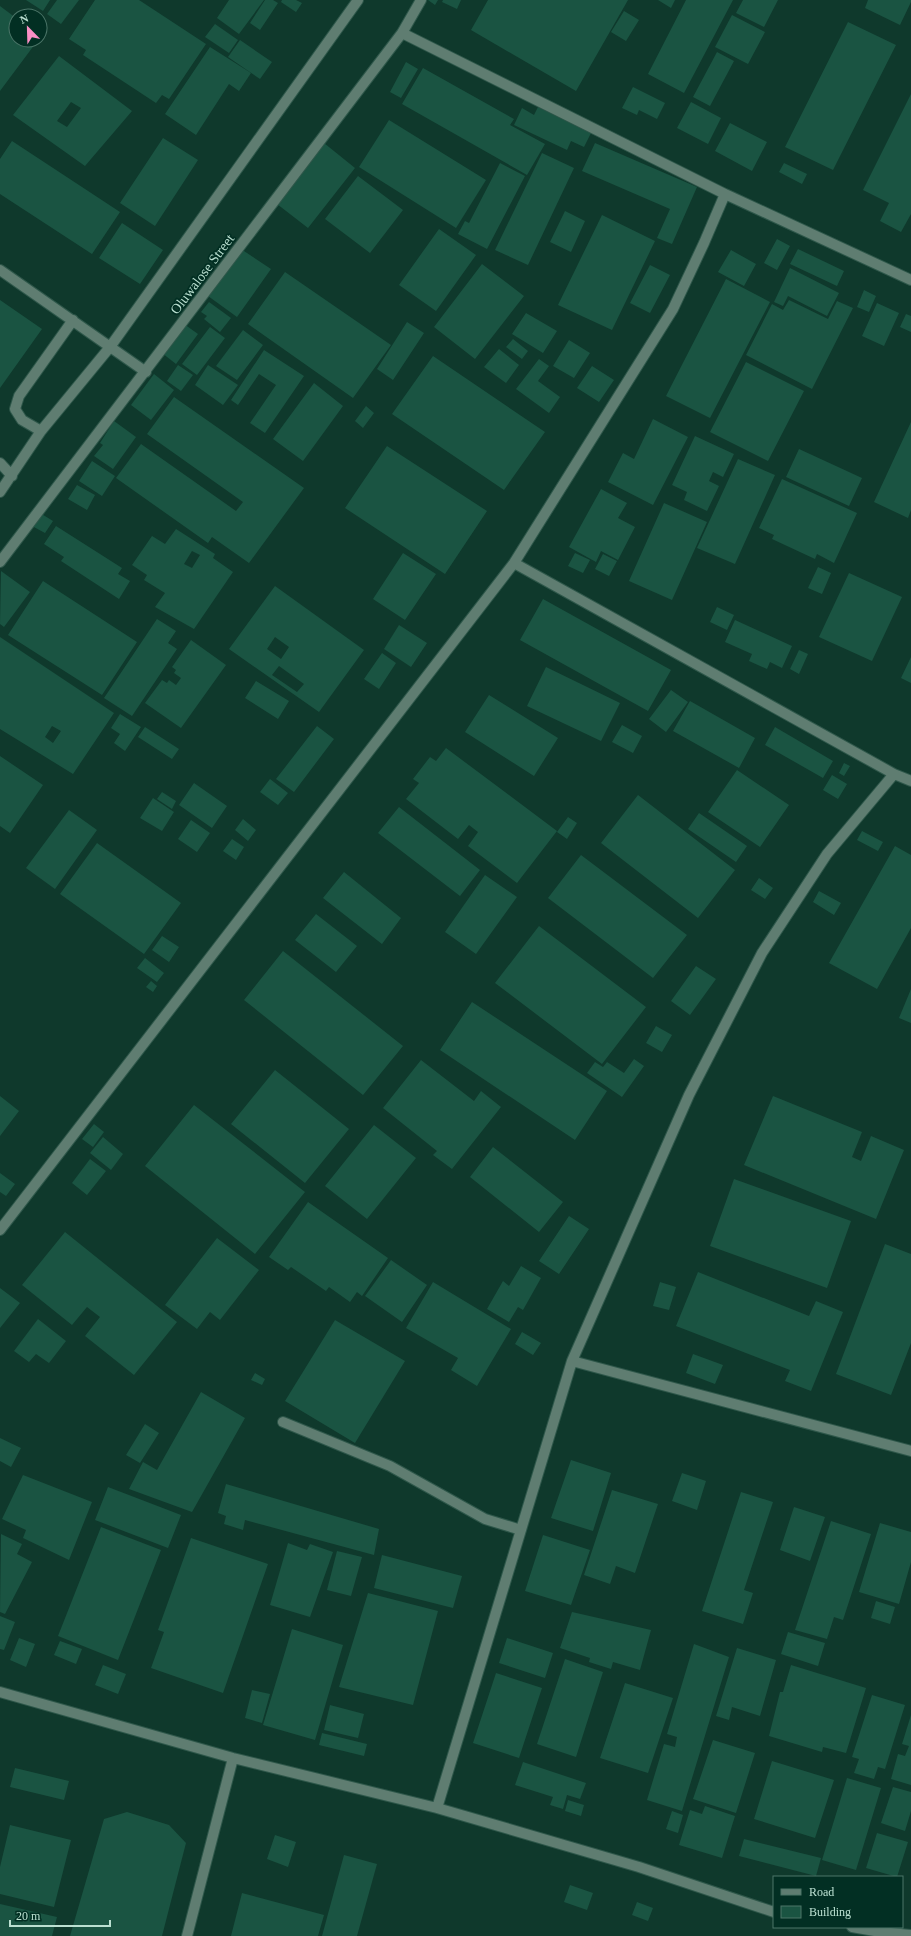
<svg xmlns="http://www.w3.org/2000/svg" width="911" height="1936" font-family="Georgia,serif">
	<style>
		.building { fill: #1a5442; fill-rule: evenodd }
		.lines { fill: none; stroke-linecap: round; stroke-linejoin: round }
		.minor-casing { stroke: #2e574a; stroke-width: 12 }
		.minor { stroke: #5f7d71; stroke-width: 10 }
		.labels { text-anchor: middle; stroke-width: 3.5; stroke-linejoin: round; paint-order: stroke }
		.street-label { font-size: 14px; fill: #bbe0d1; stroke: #022f23 }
	</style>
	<rect width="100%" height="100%" fill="#0f392c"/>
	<path class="building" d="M26,0H50L43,11Z
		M57,0H79L61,24L47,14Z
		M95,0H139L206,44L169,99L162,95L156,103L83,55L86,50L69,39Z
		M229,0H264L239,34L217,18Z
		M265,0H273L278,3L260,30L250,23Z
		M282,0H296L302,3L296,12L281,2Z
		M428,0H438L435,5Z
		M443,0H461L457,9L442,2Z
		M488,0H628L576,91L471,30Z
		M658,0H675L671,8Z
		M686,0H733L684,93L648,74Z
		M743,0H778L764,27L736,13Z
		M868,0H911V2L900,25L865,8Z
		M0,6L16,18V40H38L0,91Z
		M624,11L639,20L626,41L611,32Z
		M732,15L765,32L748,64L715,47Z
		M848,22L896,45L833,170L785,147Z
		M215,24L238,40L229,53L205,37Z
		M240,40L272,62L260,79L228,57Z
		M210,47L251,73L239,91L229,84L196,135L165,114Z
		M717,52L734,61L710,106L693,97Z
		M59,56L132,111L85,166L13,115ZM71,102L81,108L67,127L57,121Z
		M406,62L418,69L401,98L390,92Z
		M423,68L514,119L510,125L545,144L527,175L402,104Z
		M633,87L665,103L657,119L639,110L637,115L622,108Z
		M911,94V214L901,232L880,221L889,203L863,190Z
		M691,102L721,118L708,144L677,128Z
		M538,107L591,133L584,147L571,141L567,150L514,125L522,108L534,115Z
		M389,120L486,180L456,228L359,167Z
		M730,123L767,142L752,171L715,151Z
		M163,138L198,160L155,226L120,203Z
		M12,141L120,212L92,254L0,194V159Z
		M324,143L355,168L308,228L277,204Z
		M595,143L697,187L672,244L657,238L670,209L582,171Z
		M542,153L574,168L528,265L495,250Z
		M500,163L525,176L487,249L458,234L465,221L469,223Z
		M784,163L807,174L802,184L779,172Z
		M358,176L403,210L370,253L325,219Z
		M565,211L585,221L571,252L550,242Z
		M602,215L655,241L612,330L558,305Z
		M122,223L163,250L140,284L99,258Z
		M439,229L476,255L436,311L399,285Z
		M777,239L790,246L777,270L764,263Z
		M241,249L271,269L237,317L208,296Z
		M798,249L844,271L837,286L790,264Z
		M731,250L756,264L744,286L718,272Z
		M482,264L524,296L475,359L434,327Z
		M650,265L670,275L650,313L630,303Z
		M790,268L839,293L827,316L788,296L783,306L774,302Z
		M285,272L391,345L353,398L248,324Z
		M726,279L770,302L710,418L666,396Z
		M864,290L876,296L869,312L857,307Z
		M0,300L42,329L0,388Z
		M789,300L828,319L837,301L853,308L812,389L746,355L772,304L783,310Z
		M209,302L231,318L220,332L204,319L207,316L201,312Z
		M877,303L899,313L884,346L862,336Z
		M526,313L557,331L543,353L512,334Z
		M906,314L911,316V332L900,327Z
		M407,322L424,333L393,380L377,369Z
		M184,324L198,334L176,364L162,353Z
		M210,327L225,338L197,375L182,364Z
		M243,330L263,345L237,380L216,366Z
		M513,339L528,351L522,359L506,347Z
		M569,340L590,353L574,378L553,366Z
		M499,349L519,365L506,383L484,367Z
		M264,350L304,376L265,433L250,423L276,385L259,374L238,405L231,400Z
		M433,356L545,432L504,490L392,414Z
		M539,359L549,366L538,381L560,397L549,413L516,389Z
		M746,362L804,391L768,461L710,432Z
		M178,365L193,375L181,391L167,381Z
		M208,365L238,385L223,405L195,385Z
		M592,366L614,380L599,402L577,388Z
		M154,374L174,390L151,420L131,405Z
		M314,383L343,406L303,461L273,439Z
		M174,397L304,488L249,563L212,537L208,543L116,478L141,444L236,511L243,502L147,434Z
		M366,406L374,413L363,428L355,421Z
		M653,419L688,437L653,505L608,482L623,453L634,459Z
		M114,421L136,437L113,469L94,456L103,445L100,443Z
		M911,422V510L908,518L874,502Z
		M695,436L734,454L723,477L713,472L709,481L719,486L707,511L684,500L687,492L672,485Z
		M387,446L487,511L445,574L345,508Z
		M799,449L862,478L849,506L786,477Z
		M738,459L775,475L735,564L697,548Z
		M92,461L115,476L102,496L79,481Z
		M782,479L857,513L834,563L817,554L815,559L772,539L774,535L759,528Z
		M77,485L95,495L87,510L68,499Z
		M601,489L627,503L618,518L635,527L618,560L601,551L596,562L569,547Z
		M664,503L707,522L672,600L629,581Z
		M40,513L53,521L45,533L32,526Z
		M56,526L122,568L118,574L130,581L119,599L61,561L64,557L44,544Z
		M176,529L215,554L213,558L233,572L194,629L155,607L165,593L144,580L147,575L132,565L152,536L165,544ZM192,551L200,555L192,568L184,564Z
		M403,553L436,574L405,620L373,599Z
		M575,553L590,560L583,573L568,566Z
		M603,554L617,561L609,576L595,569Z
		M818,567L831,573L822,594L808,588Z
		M1,571L30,592L4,627L0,624Z
		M849,573L902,597L872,661L819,637Z
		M43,581L137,642L102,695L8,635Z
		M275,586L364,650L319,712L229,649ZM275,637L289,647L281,659L267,649ZM279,666L304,684L297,692L272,675Z
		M543,599L671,670L648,711L520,640Z
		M717,607L734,615L727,630L710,622Z
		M157,619L176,631L168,643L177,649L132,716L104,698Z
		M735,620L792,646L782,668L770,662L767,669L749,661L752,654L725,642Z
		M399,625L427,643L411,667L384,649Z
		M0,637L114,713L73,774L0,729ZM52,726L61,731L53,743L45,737Z
		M191,640L226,665L181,728L145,703L162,680L167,683L169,680L176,685L181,678L174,673L176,670L172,667Z
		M799,650L808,654L799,674L790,669Z
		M382,653L396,663L379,689L364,679Z
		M911,657V683L901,678Z
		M546,667L620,703L601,741L527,706Z
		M256,681L289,701L278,719L245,698Z
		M671,690L688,702L666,732L649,719Z
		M489,695L558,738L534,776L465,732Z
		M690,701L755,738L739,768L673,731Z
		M120,714L141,727L125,751L114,743L120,734L111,728Z
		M622,725L642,736L633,753L612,742Z
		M317,726L334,739L294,792L276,779Z
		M145,727L179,749L172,759L138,737Z
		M775,727L833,761L823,778L765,745Z
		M446,748L557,831L517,883L468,846L478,832L469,825L458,839L406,799L419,783L413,779L430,757L436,761Z
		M0,756L43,785L10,833L0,826Z
		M844,763L850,766L844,776L839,773Z
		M737,770L789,805L760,847L708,812Z
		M832,775L847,784L838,799L823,790Z
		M270,779L288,793L278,805L260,792Z
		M194,783L227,806L212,828L179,805Z
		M162,792L176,801L172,809L157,799Z
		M638,795L735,870L698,918L601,843Z
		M153,798L174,812L162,831L140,818Z
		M399,807L480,870L460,896L378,833Z
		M69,810L97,830L55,889L26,868Z
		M699,813L747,846L736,862L688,829Z
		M568,817L577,823L567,839L557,832Z
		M243,819L256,830L248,841L235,830Z
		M191,820L210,833L197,852L178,839Z
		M862,831L883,842L878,851L857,840Z
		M232,839L244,847L236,860L223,851Z
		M97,843L181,903L144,954L60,894Z
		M895,846L911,855V928L877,989L829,963Z
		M581,855L687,935L653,978L548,898Z
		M344,872L401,918L382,944L323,898Z
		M485,875L517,897L476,954L445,932Z
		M759,878L773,888L765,899L751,890Z
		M819,891L841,903L834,915L813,902Z
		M316,914L357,946L336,972L295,940Z
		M539,926L646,1007L602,1064L495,983Z
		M162,936L179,947L169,962L152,950Z
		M283,951L403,1046L363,1095L244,1000Z
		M145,958L164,973L157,982L137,968Z
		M696,966L716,979L690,1015L671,1001Z
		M151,981L157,986L153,992L146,987Z
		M911,989V1023L899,1018Z
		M472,1002L607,1091L575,1140L440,1050Z
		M656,1026L672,1035L662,1052L646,1043Z
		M634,1059L644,1066L622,1097L587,1073L595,1062L603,1067L607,1062L624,1073Z
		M421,1060L474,1101L481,1091L501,1107L452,1169L433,1155L437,1151L383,1108Z
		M275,1070L349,1129L305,1183L231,1124Z
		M0,1096L19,1111L0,1136Z
		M773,1096L862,1132L852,1157L861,1161L871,1136L904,1150L876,1219L744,1165Z
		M194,1105L305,1192L255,1254L145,1166Z
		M94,1124L104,1132L93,1147L82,1139Z
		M374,1125L416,1158L367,1219L325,1186Z
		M103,1137L123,1154L111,1170L90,1153Z
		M493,1147L563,1202L539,1232L470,1177Z
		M90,1159L106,1171L87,1195L72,1183Z
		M0,1173L15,1184L6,1196L0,1192Z
		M734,1179L851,1221L827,1288L710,1246Z
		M308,1202L388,1258L362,1296L357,1292L350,1302L329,1287L326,1291L291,1267L288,1270L269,1257Z
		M569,1216L589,1229L559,1274L539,1261Z
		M65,1232L177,1322L134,1375L85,1336L100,1317L87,1307L72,1325L22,1285Z
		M217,1238L259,1270L220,1320L210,1312L197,1329L165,1305Z
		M885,1244L911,1254V1343L891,1395L836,1374Z
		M391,1260L427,1285L402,1322L365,1296Z
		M521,1266L541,1278L523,1310L518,1307L509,1322L487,1309L503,1281L509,1286Z
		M698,1272L809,1316L816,1301L843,1312L811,1391L785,1381L790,1370L676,1326Z
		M433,1282L511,1329L477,1386L451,1370L458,1358L406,1328Z
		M660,1282L676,1287L669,1310L653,1306Z
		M0,1288L20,1303L0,1328Z
		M38,1319L66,1341L49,1363L36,1354L29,1362L14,1351Z
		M335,1320L405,1361L355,1443L285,1401Z
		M522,1332L541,1343L533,1355L515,1344Z
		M693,1354L723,1365L715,1384L686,1373Z
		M255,1373L265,1379L262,1385L251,1380Z
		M201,1392L245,1418L192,1512L129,1489L143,1462L157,1470Z
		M145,1424L159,1433L140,1463L126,1455Z
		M0,1438L21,1448L11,1467L0,1461Z
		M571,1460L611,1473L593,1531L551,1518Z
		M682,1473L706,1481L697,1510L672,1501Z
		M23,1475L92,1502L69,1560L23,1538L26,1530L2,1519Z
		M226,1484L379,1529L374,1555L245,1520L243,1530L224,1524L226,1516L218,1513Z
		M108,1487L181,1515L168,1548L95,1520Z
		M612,1490L658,1504L635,1573L616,1566L610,1584L584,1575Z
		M741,1492L773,1502L744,1590L753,1593L743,1624L702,1611Z
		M794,1507L825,1517L810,1561L780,1550Z
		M831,1521L871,1534L843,1620L834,1617L827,1639L795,1630Z
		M880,1523L911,1532V1562L899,1604L859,1592Z
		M101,1527L161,1550L118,1660L58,1636Z
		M1,1534L22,1544L17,1554L32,1562L5,1614L0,1612Z
		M543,1535L590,1550L571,1605L525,1591Z
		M191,1538L268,1564L223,1693L151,1668L164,1632L158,1630Z
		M288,1543L307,1550L310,1544L333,1552L310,1617L270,1605Z
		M337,1551L362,1557L351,1596L327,1590Z
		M382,1555L462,1576L453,1608L374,1588Z
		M368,1593L438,1611L413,1705L339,1687Z
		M876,1601L895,1607L890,1624L871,1618Z
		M572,1612L651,1630L640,1670L613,1662L611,1669L589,1662L590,1658L560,1648Z
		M0,1616L15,1622L4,1650L0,1649Z
		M292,1629L343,1645L315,1740L263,1725Z
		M788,1632L825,1643L818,1666L781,1654Z
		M19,1638L35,1644L26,1667L10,1660Z
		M507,1638L553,1653L545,1678L499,1663Z
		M60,1641L82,1649L76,1664L54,1655Z
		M694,1644L729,1657L682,1811L647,1800L664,1744L675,1747L677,1737L667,1734Z
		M737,1648L776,1660L760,1716L732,1707L729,1720L716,1716Z
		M565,1659L603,1672L576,1757L537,1744Z
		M103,1665L126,1674L118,1694L95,1685Z
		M791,1665L866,1688L846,1753L823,1747L822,1752L769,1736L780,1692H783Z
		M496,1673L542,1688L519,1758L473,1743Z
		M625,1683L673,1698L648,1773L600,1758Z
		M252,1690L270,1694L262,1723L245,1718Z
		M872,1695L905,1705L885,1769L878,1767L874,1779L854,1773L859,1759L852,1757Z
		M330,1705L364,1714L358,1738L324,1730Z
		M911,1715V1785L891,1779L898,1754L905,1756L909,1746L902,1744Z
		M322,1733L367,1744L364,1756L319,1745Z
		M713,1740L755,1753L736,1813L693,1799Z
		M772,1761L834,1780L815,1838L754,1819Z
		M523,1762L586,1783L580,1799L567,1795L563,1809L550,1805L553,1797L515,1785Z
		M15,1768L69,1781L64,1800L10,1787Z
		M847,1778L881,1788L856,1870L822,1860Z
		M893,1787L911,1792V1811L905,1831L881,1823Z
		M568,1800L584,1805L581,1816L565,1811Z
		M705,1806L735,1816L722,1858L679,1845L690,1810L702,1814Z
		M672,1811L683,1815L678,1833L666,1829Z
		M127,1812L169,1825L186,1843L162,1936H70L104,1819Z
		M10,1825L71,1840L54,1907L0,1894V1867Z
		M877,1833L908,1842L897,1877L866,1868Z
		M275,1835L296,1842L288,1867L267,1859Z
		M744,1839L821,1858L816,1876L739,1856Z
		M344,1855L377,1864L357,1936H322Z
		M570,1885L593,1893L587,1910L564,1902Z
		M242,1893L324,1915L318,1936H231Z
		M637,1902L653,1908L648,1921L632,1915Z
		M0,1904L57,1917L52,1936H0Z"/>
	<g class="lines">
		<defs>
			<path id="minor" d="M402,33L725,194L911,280
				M0,270L146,372
				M41,431L22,420L15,409L19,396L73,320
				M0,463L12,476
				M0,492L41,431L110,347L358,0
				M0,562L402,33L421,0
				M514,563L894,774L911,781
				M0,1230L514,563L673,309L704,243L725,194
				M572,1361L911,1451
				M283,1422L390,1466L485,1519L521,1530
				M0,1692L233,1758L437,1808L639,1867L774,1912
				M437,1808L572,1361L689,1095L762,953L827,854L894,774
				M852,1927L880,1932L911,1935
				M187,1936L233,1758"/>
		</defs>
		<use href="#minor" class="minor-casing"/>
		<use href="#minor" class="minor"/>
	</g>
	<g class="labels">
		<g class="street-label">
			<text transform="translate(202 274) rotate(-53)" y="5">Oluwalose Street</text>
		</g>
	</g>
	<rect x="773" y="1876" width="130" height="52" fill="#022f23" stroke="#4c7669"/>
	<rect x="781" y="1889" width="20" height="6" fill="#5f7d71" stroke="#4c7669"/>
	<text x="809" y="1896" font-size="12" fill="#bbe0d1">Road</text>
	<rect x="781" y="1906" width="20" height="12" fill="#1a5442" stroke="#4c7669"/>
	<text x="809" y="1916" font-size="12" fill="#bbe0d1">Building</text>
	<g transform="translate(28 28) rotate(337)"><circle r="19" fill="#022f23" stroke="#4c7669"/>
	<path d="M0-3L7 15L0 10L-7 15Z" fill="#fb8fc5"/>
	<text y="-6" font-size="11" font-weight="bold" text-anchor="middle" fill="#bbe0d1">N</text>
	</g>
	<path d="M10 1920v6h100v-6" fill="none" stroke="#bbe0d1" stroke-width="2"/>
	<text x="16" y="1920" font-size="12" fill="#bbe0d1" stroke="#022f23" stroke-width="3" paint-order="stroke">20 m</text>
</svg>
